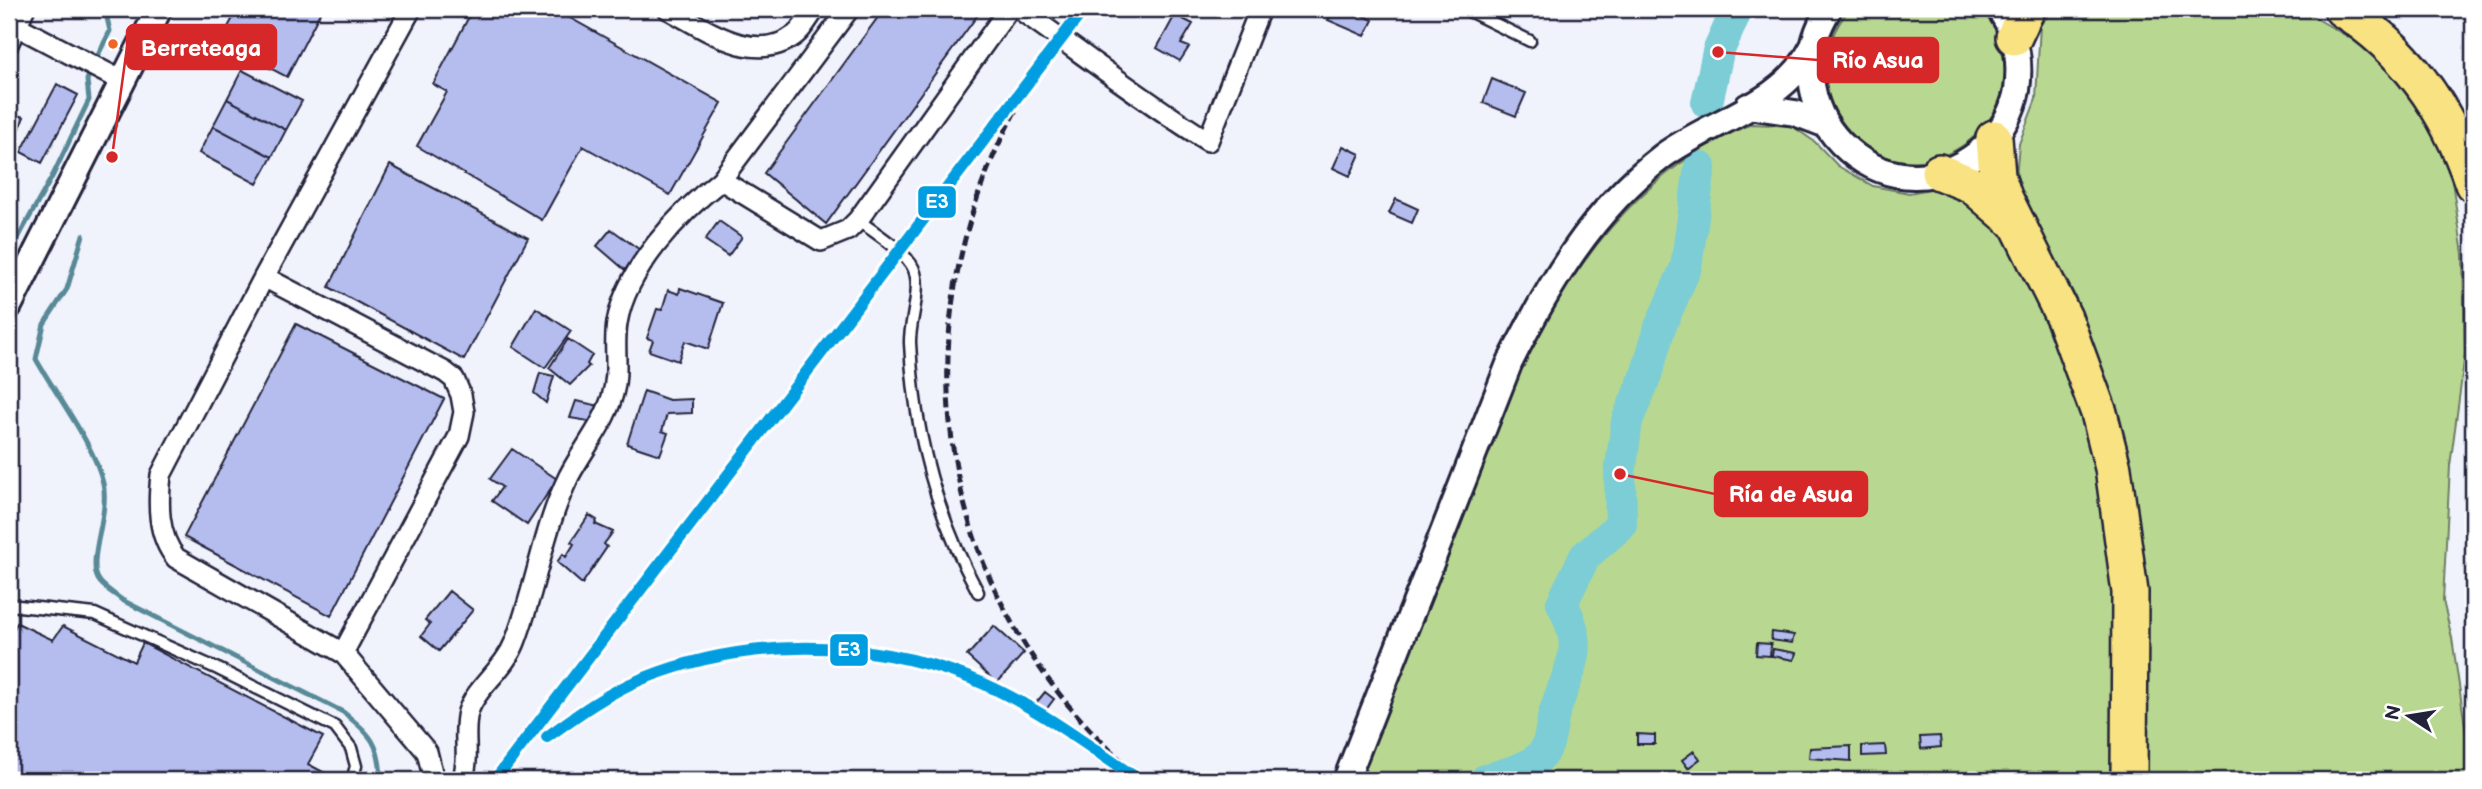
<svg xmlns="http://www.w3.org/2000/svg" width="2482" height="789" font-family="'Balsamiq Sans',sans-serif">
	<style>
		.green { fill: #b8d891; stroke: #6d7d66; stroke-width: 2 }
		.lines { fill: none; stroke-linecap: round; stroke-linejoin: round }
		.stream { stroke: #588997; stroke-width: 5 }
		.river { stroke: #7ccdd5; stroke-width: 32 }
		.building { fill: #b4bdee; stroke: #22223b; stroke-width: 2 }
		.service-casing { stroke: #22223b; stroke-width: 15 }
		.pedestrian-casing { stroke: #22223b; stroke-width: 19 }
		.minor-casing { stroke: #22223b; stroke-width: 24 }
		.tertiary-casing { stroke: #22223b; stroke-width: 30 }
		.motorway-casing { stroke: #22223b; stroke-width: 40 }
		.service { stroke: #fff; stroke-width: 10 }
		.pedestrian { stroke: #fff; stroke-width: 14 }
		.minor { stroke: #fff; stroke-width: 19 }
		.tertiary { stroke: #fff; stroke-width: 24 }
		.motorway { stroke: #f8e281; stroke-width: 35 }
		.rail { stroke: #22223b; stroke-width: 5; stroke-dasharray: 10 5; stroke-linecap: butt }
		.rail-1-casing { stroke: #fff; stroke-width: 18 }
		.rail-1 { stroke: #009de0; stroke-width: 12 }
		.bus-dot { fill: #f26522; stroke: #fff; stroke-width: 2.5 }
		.leader { fill: none; stroke: #d62828; stroke-width: 2.5 }
		.callout-dot { fill: #d62828; stroke: #fff; stroke-width: 2.5 }
		.callout { fill: #d62828; stroke: #d62828; stroke-width: 2.5 }
		.callout-label { font-size: 23px; text-anchor: middle; font-weight: bold; fill: #fff }
		.line-badge { stroke: #fff; stroke-width: 2.5 }
		.badge-label { font-size: 19px; text-anchor: middle; font-weight: bold; fill: #fff }
	</style>
	<rect width="100%" height="100%" fill="#f0f2fc"/>
	<filter id="ink" filterUnits="userSpaceOnUse"><feTurbulence type="fractalNoise" baseFrequency=".0143" numOctaves="2"/><feDisplacementMap in="SourceGraphic" scale="14" xChannelSelector="R" yChannelSelector="G"/><feConvolveMatrix kernelMatrix="1 2 1 2 8 2 1 2 1" color-interpolation-filters="sRGB"/></filter>
	<g filter="url(#ink)">
		<path class="green" d="M1850,9H1981C1986,16 1993,23 1996,31C2039,120 1921,207 1852,134C1840,121 1830,106 1827,88C1823,58 1830,31 1850,9Z
			M2054,9H2300L2362,45L2401,81L2428,118L2450,168L2463,254L2465,354L2450,466L2443,601L2452,638L2473,780H2142L2124,443L2096,351L2075,296L2030,214L2016,177L2019,144L2036,99L2040,25Z
			M1752,124L1792,126L1815,142L1838,166L1873,186L1909,193L1936,188L1988,209L2021,260L2061,345L2098,456L2111,542L2115,633L2112,780H1357L1406,662L1411,641C1483,459 1552,203 1752,124Z"/>
		<g class="lines">
			<path class="stream" d="M95,61L110,31L105,9
				M83,235L67,289L44,324L36,359C56,395 94,444 103,483C110,515 87,558 98,579C102,587 115,594 122,600L343,712C371,735 380,743 381,780
				M9,254L53,175L89,100L87,80L91,70
				M1529,766L1546,780"/>
			<path class="river" d="M1707,103L1718,52L1737,9
				M1485,780C1505,773 1529,770 1543,753C1551,743 1551,723 1555,711C1570,663 1587,653 1562,603L1585,556L1621,525L1620,474L1627,421L1646,375L1660,327L1686,267L1700,167"/>
		</g>
		<path class="building" d="M216,9H322L287,77L220,42L233,18Z
			M473,9H554L722,103L670,195L583,146L542,220L417,146L447,92L433,84Z
			M884,9H982L826,224L764,173Z
			M1333,9H1364L1362,15L1373,20L1365,36L1328,20Z
			M1175,15L1193,24L1181,44L1189,47L1180,61L1157,48Z
			M242,70L302,101L286,130L227,99Z
			M1492,79L1526,93L1516,116L1483,103Z
			M57,84L78,95L42,163L21,152Z
			M227,99L286,130L272,157L213,126Z
			M9,113L24,117L9,152Z
			M213,126L272,157L257,184L199,153Z
			M1343,146L1360,154L1350,176L1333,168Z
			M390,165L528,238L464,360L329,287Z
			M1396,199L1418,209L1412,223L1389,213Z
			M719,221L742,237L728,256L705,240Z
			M611,229L640,250L625,270L597,246Z
			M680,288L723,303L708,349L685,341L678,361L649,351L653,340L647,338L657,309L662,310L668,290L679,294Z
			M536,308L571,331L545,368L513,347Z
			M296,324L444,399L331,616L184,537Z
			M568,339L592,355L587,364L589,366L570,385L549,368Z
			M540,373L554,376L546,403L534,393Z
			M644,391L669,400L692,399V413L667,414L662,431L668,433L660,455L627,444Z
			M576,401L600,406L594,422L570,418Z
			M512,449L557,479L527,525L492,501L502,487L490,479Z
			M589,515L597,520L595,524L613,532L604,544L607,547L582,584L557,562L563,554L566,557L574,544L571,542Z
			M449,591L473,610L439,651L421,636L430,624L425,620Z
			M17,623L53,640L63,626L134,662L143,643L323,737L308,764L338,780H13L9,778V637Z
			M994,626L1024,653L997,683L967,656Z
			M1772,632L1794,635L1792,643L1771,640Z
			M1757,643L1771,644L1770,656L1756,655Z
			M1773,649L1796,653L1794,660L1772,656Z
			M1045,692L1054,699L1045,711L1036,703Z
			M1637,734L1655,735V744H1637Z
			M1940,736L1941,747L1921,749L1920,737Z
			M1885,745L1886,755L1862,756V746Z
			M1851,746V761L1809,758L1810,748Z
			M1694,751L1700,759L1688,768L1682,760Z"/>
		<g class="lines">
			<defs>
				<path id="service" d="M1465,9L1530,41
					M858,220C875,233 899,247 911,264C925,284 909,320 910,343C914,430 936,515 978,592
					M9,605L95,614L218,669L335,727L351,748L356,766L352,780"/>
				<path id="pedestrian" d="M9,48L27,9"/>
				<path id="minor" d="M411,9L264,277L161,475C158,503 157,535 176,558L343,653L427,752L434,780
					M668,9C704,28 754,66 795,35C803,29 809,17 815,9
					M849,9L721,180L821,241L848,230L858,220L1009,9
					M1019,9C1082,53 1142,100 1208,141L1260,9
					M9,22L122,81
					M264,277L445,372L454,379L461,395L464,412L459,436L343,653
					M462,780C471,757 462,735 468,712C476,687 504,670 515,642C536,588 543,529 569,476C583,449 603,426 612,397C620,372 613,348 617,323C626,269 679,213 721,180"/>
				<path id="tertiary" d="M1829,9C1762,116 1895,233 1987,145C2002,130 2013,111 2017,90C2021,61 2016,32 1999,9
					M1748,106L1795,113L1824,124
					M9,306L159,9
					M1346,780L1509,364C1548,286 1592,210 1663,156C1710,121 1785,104 1812,48"/>
				<path id="motorway" d="M2342,9C2407,50 2449,112 2473,184
					M2014,37L2027,9
					M1994,138L1997,176L2004,197L2064,318L2099,413L2113,468L2130,592L2129,780
					M1939,172L1972,185L2010,218"/>
			</defs>
			<use href="#service" class="service-casing"/>
			<use href="#pedestrian" class="pedestrian-casing"/>
			<use href="#minor" class="minor-casing"/>
			<use href="#tertiary" class="tertiary-casing"/>
			<use href="#motorway" class="motorway-casing"/>
			<use href="#service" class="service"/>
			<use href="#pedestrian" class="pedestrian"/>
			<use href="#minor" class="minor"/>
			<use href="#tertiary" class="tertiary"/>
			<use href="#motorway" class="motorway"/>
			<path class="rail" d="M1055,47C887,284 916,593 1144,780"/>
			<defs>
				<path id="rail-1" d="M547,737C577,715 607,693 642,679C746,637 867,638 970,678C1031,702 1085,744 1139,780
					M495,780L1084,9"/>
			</defs>
			<use href="#rail-1" class="rail-1-casing"/>
			<use href="#rail-1" class="rail-1"/>
		</g>
	</g>
	<circle class="bus-dot" cx="113" cy="44" r="6"/>
	<path class="leader" d="M112 157L127 47M1718 52L1818 60M1620 474L1715 494"/>
	<g class="callout-dot">
		<circle cx="112" cy="157" r="7"/>
		<circle cx="1718" cy="52" r="7"/>
		<circle cx="1620" cy="474" r="7"/>
	</g>
	<g class="callout">
		<rect x="127" y="25" width="149" height="44" rx="7"/>
		<rect x="1818" y="38" width="120" height="44" rx="7"/>
		<rect x="1715" y="472" width="152" height="44" rx="7"/>
	</g>
	<g class="callout-label">
		<text x="201" y="56">Berreteaga</text>
		<text x="1878" y="68">Río Asua</text>
		<text x="1791" y="502">Ría de Asua</text>
	</g>
	<g class="line-badge">
		<rect x="917" y="185" width="40" height="34" rx="7" fill="#009de0"/>
		<rect x="829" y="633" width="40" height="34" rx="7" fill="#009de0"/>
	</g>
	<g class="badge-label">
		<text x="937" y="208">E3</text>
		<text x="849" y="656">E3</text>
	</g>
	<rect width="2482" height="789" fill="none" stroke="#fff" stroke-width="35"/>
	<rect x="18" y="18" width="2447" height="754" fill="none" stroke="#22223b" stroke-width="2.5" filter="url(#ink)"/>
	<g transform="translate(2409 716) rotate(282)" stroke="#ffffff" stroke-width="5" paint-order="stroke">
	<path d="M0-5L12 26L0 18L-12 26Z" fill="#22223b"/>
	<text y="-10" font-size="19" font-weight="bold" text-anchor="middle" fill="#22223b">N</text>
	</g>
</svg>
